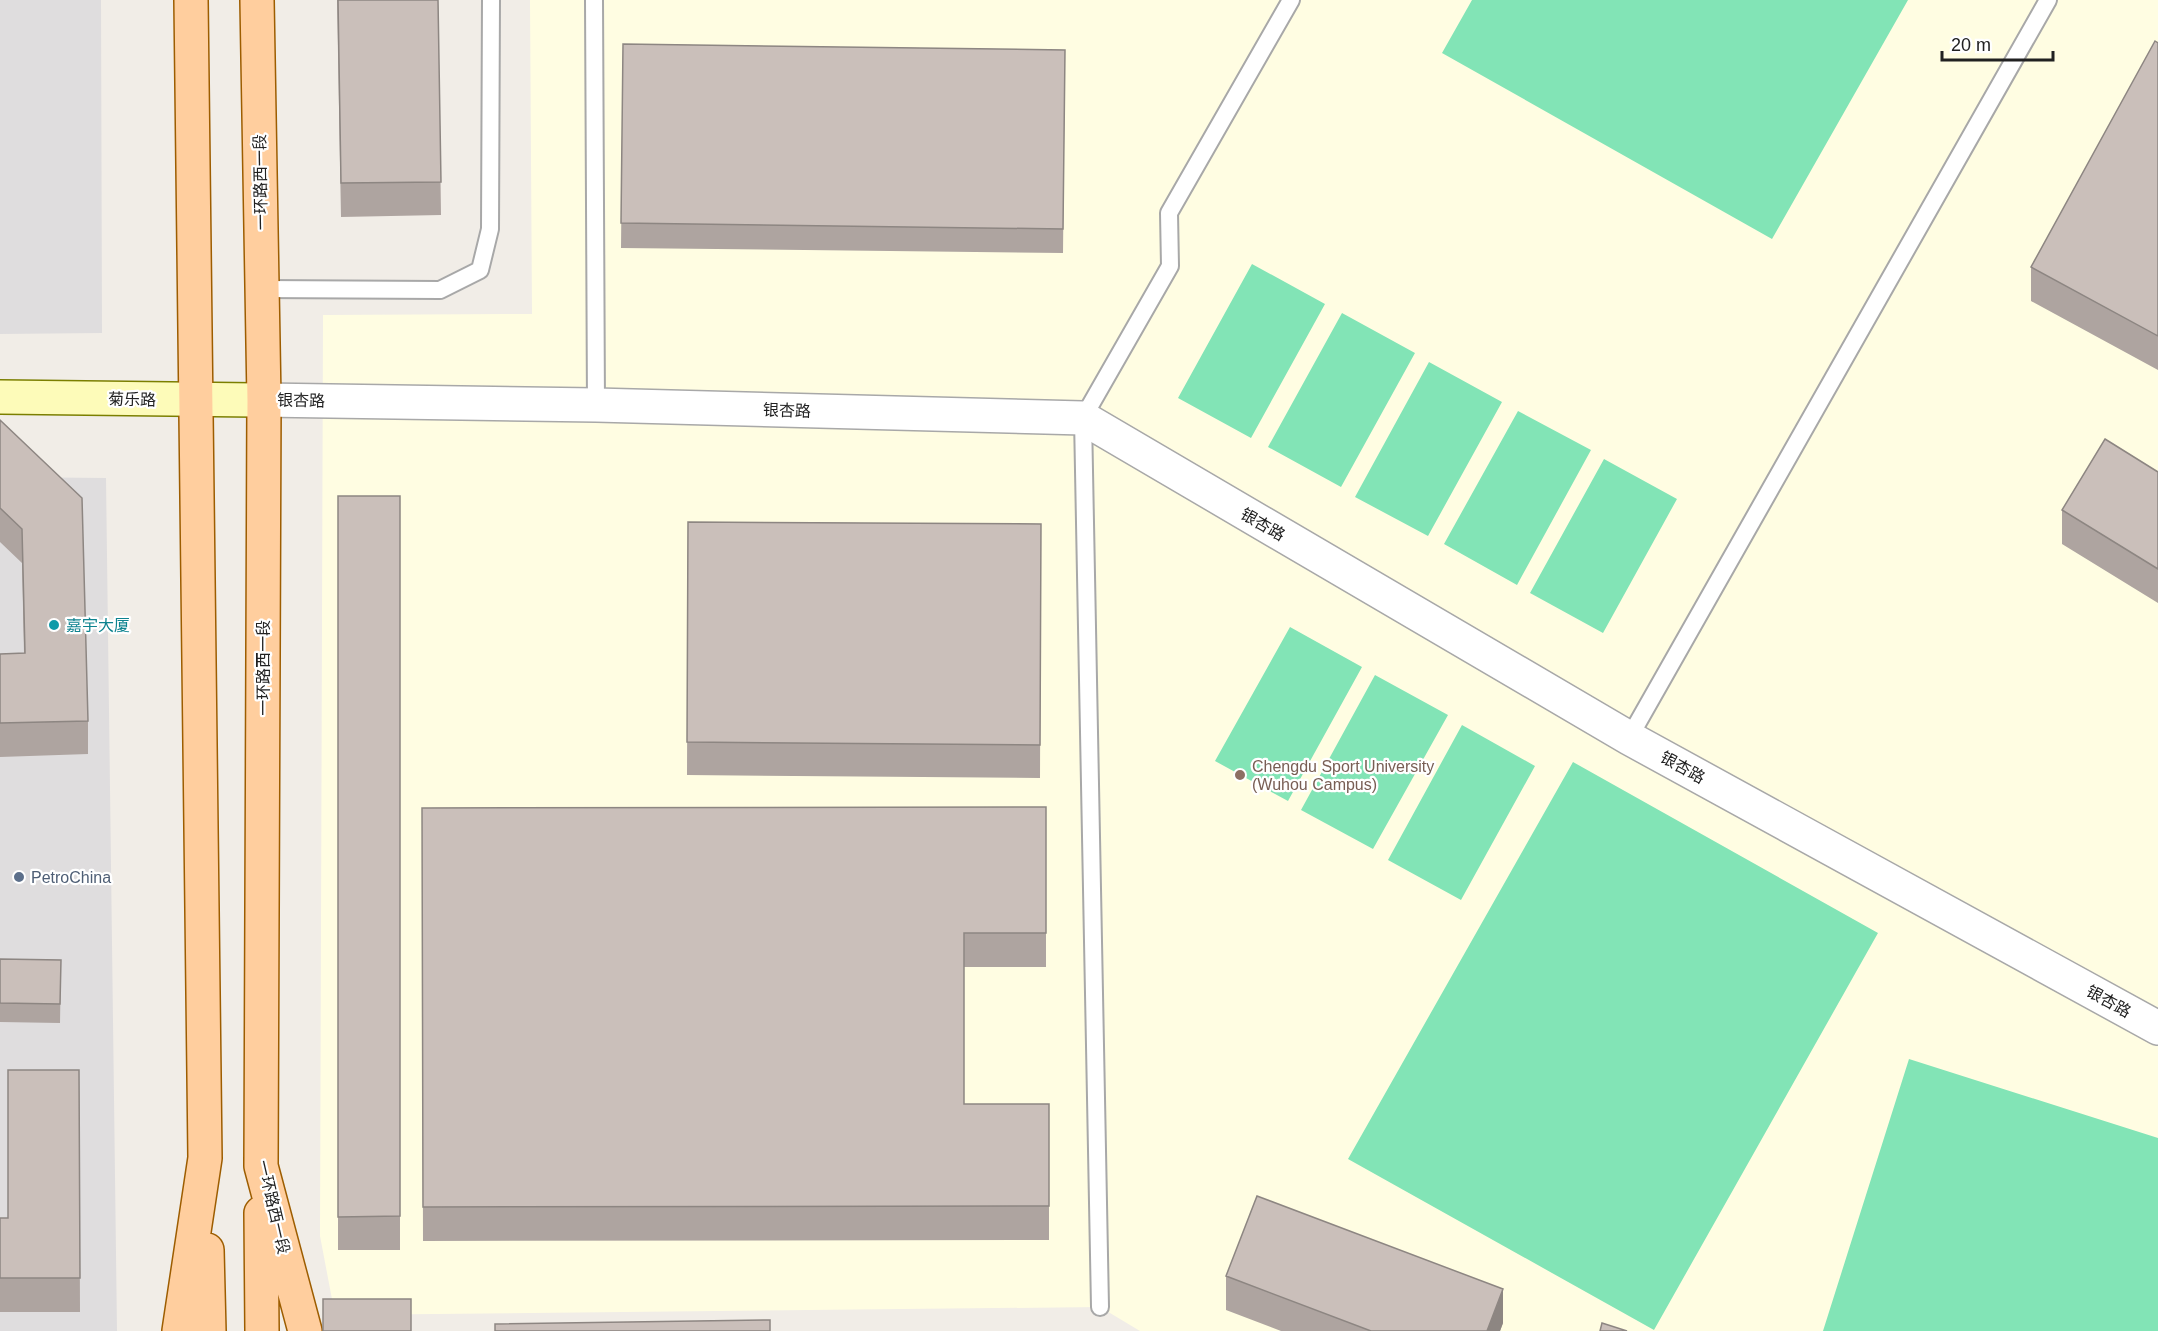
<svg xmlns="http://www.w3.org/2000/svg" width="2158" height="1331" font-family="Helvetica,'Noto Sans SC',sans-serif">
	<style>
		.residential { fill: #dfddde }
		.education { fill: #fffde2 }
		.pitch { fill: #82e4b6 }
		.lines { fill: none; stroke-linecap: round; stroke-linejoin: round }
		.lane-casing { stroke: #a8a8a8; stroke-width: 20 }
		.street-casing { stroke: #a8a8a8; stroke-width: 36 }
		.secondary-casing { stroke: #7b7f00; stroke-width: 36 }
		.primary-casing { stroke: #9d5d00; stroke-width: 36 }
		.lane { stroke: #fff; stroke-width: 16 }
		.street { stroke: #fff; stroke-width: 33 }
		.secondary { stroke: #fdfbb9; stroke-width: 33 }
		.primary { stroke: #ffce9e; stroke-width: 33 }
		.wall { fill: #aea4a0 }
		.shaded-wall { fill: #8d8682 }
		.building { fill: #cabfba; stroke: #8d8682; stroke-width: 1.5 }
		.culture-dot { fill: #0f9aa8; stroke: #fff; stroke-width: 2 }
		.education-dot { fill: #8d6e63; stroke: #fff; stroke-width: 2 }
		.service-dot { fill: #5c6f8a; stroke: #fff; stroke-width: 2 }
		.labels { text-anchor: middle; stroke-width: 4.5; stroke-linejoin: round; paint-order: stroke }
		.street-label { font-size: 16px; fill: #212121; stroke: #fff }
		.culture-label { font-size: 16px; fill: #0d838f; stroke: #fff; text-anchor: start }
		.education-label { font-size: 16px; fill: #785e54; stroke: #fff; text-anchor: start }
		.service-label { font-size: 16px; fill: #4e5e75; stroke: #fff; text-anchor: start }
	</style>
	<rect width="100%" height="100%" fill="#f1ede7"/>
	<path class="residential" d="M0,0H101L102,333L0,334Z
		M0,477L106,478L117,1331H0Z"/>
	<path class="education" d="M530,0H2158V1331H1140L1100,1307L335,1315L320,1236L323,315L532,314Z"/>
	<path class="pitch" d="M1472,0H1908L1772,239L1442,53Z
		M1252,264L1325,304L1251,438L1178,398Z
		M1342,313L1415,353L1341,487L1268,447Z
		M1429,362L1502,402L1428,536L1355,497Z
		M1518,411L1591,450L1517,585L1444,544Z
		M1604,459L1677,499L1603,633L1530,593Z
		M1290,627L1362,667L1288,801L1215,761Z
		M1375,675L1448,715L1373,849L1301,810Z
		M1462,725L1535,766L1461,900L1388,860Z
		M1573,762L1878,933L1654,1330L1348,1159Z
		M1909,1059L2158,1138V1331H1823Z"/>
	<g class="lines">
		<defs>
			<path id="lane" d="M594,0L596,405
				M262,289L440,290L480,270L490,229L491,0
				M1629,738L2048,0
				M1100,1307L1083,418L1170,266L1169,213L1291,0"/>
			<path id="street" d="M264,400L596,405L1083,418L1629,738L2158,1028"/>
			<path id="secondary" d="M0,397L264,400"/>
			<path id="primary" d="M257,0L264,400L261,1166L305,1331
				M261,1213L262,1331
				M207,1250L209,1331
				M179,1331L205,1158L191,0"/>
		</defs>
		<use href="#lane" class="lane-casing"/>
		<use href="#street" class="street-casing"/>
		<use href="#secondary" class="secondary-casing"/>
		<use href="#primary" class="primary-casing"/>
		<use href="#lane" class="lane"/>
		<use href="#street" class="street"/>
		<use href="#secondary" class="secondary"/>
		<use href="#primary" class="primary"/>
	</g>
	<path class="wall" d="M337,0H438L441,215L341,217Z
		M2158,43V370L2031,301V267Z
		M623,44L1065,50L1063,253L621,248Z
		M0,420L88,721V754L0,757V654L24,653L22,563L0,542Z
		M2158,472V603L2062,544V510Z
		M338,496H400V1250H338Z
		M688,522L1041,524L1040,778L687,775Z
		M1046,807V967H964V1104H1049V1240L423,1241L422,808Z
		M0,959L61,960L60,1023L0,1022Z
		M79,1070L80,1312H0V1218H8Z
		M1226,1276L1503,1323L1500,1331H1281L1226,1310Z"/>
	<path class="shaded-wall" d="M1503,1289V1323L1500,1331H1487Z"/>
	<path class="building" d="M338,0H438L441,182L341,183Z
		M2155,41L2158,43V336L2031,267Z
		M623,44L1065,50L1063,229L621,223Z
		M0,420L82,498L88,721L0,723V654L25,653L22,529L0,508Z
		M2105,439L2158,472V569L2062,510Z
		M338,496H400V1216L338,1217Z
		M688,522L1041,524L1040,745L687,742Z
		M1046,807V933H964V1104H1049V1206L423,1207L422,808Z
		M0,959L61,960L60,1004L0,1003Z
		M8,1070H79L80,1278H0V1218H8Z
		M1257,1196L1503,1289L1487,1331H1371L1226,1276Z
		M323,1299H411V1331H323Z
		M770,1320V1331H495V1324Z
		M1602,1323L1627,1331H1600Z"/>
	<circle class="culture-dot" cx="54" cy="625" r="6"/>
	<circle class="education-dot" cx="1240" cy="775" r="6"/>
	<circle class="service-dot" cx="19" cy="877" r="6"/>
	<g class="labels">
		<g class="street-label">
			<text transform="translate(260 182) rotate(-91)" y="6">一环路西一段</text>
			<text transform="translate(132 399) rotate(1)" y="6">菊乐路</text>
			<text transform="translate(301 400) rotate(1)" y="6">银杏路</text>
			<text transform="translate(787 410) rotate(2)" y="6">银杏路</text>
			<text transform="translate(1263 524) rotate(30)" y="6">银杏路</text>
			<text transform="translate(263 668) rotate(-90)" y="6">一环路西一段</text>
			<text transform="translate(1683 767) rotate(29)" y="6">银杏路</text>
			<text transform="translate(2109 1001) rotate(29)" y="6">银杏路</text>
			<text transform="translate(274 1207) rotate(77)" y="6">一环路西一段</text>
		</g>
		<g class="culture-label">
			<text x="66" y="631">嘉宇大厦</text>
		</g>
		<g class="education-label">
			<text x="1252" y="772">Chengdu Sport University<tspan x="1252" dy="18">(Wuhou Campus)</tspan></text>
		</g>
		<g class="service-label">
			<text x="31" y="883">PetroChina</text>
		</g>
	</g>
	<path d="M1942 51v9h111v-9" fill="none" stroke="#212121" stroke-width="3"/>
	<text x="1951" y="51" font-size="18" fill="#212121" stroke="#ffffff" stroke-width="4.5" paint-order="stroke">20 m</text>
</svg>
